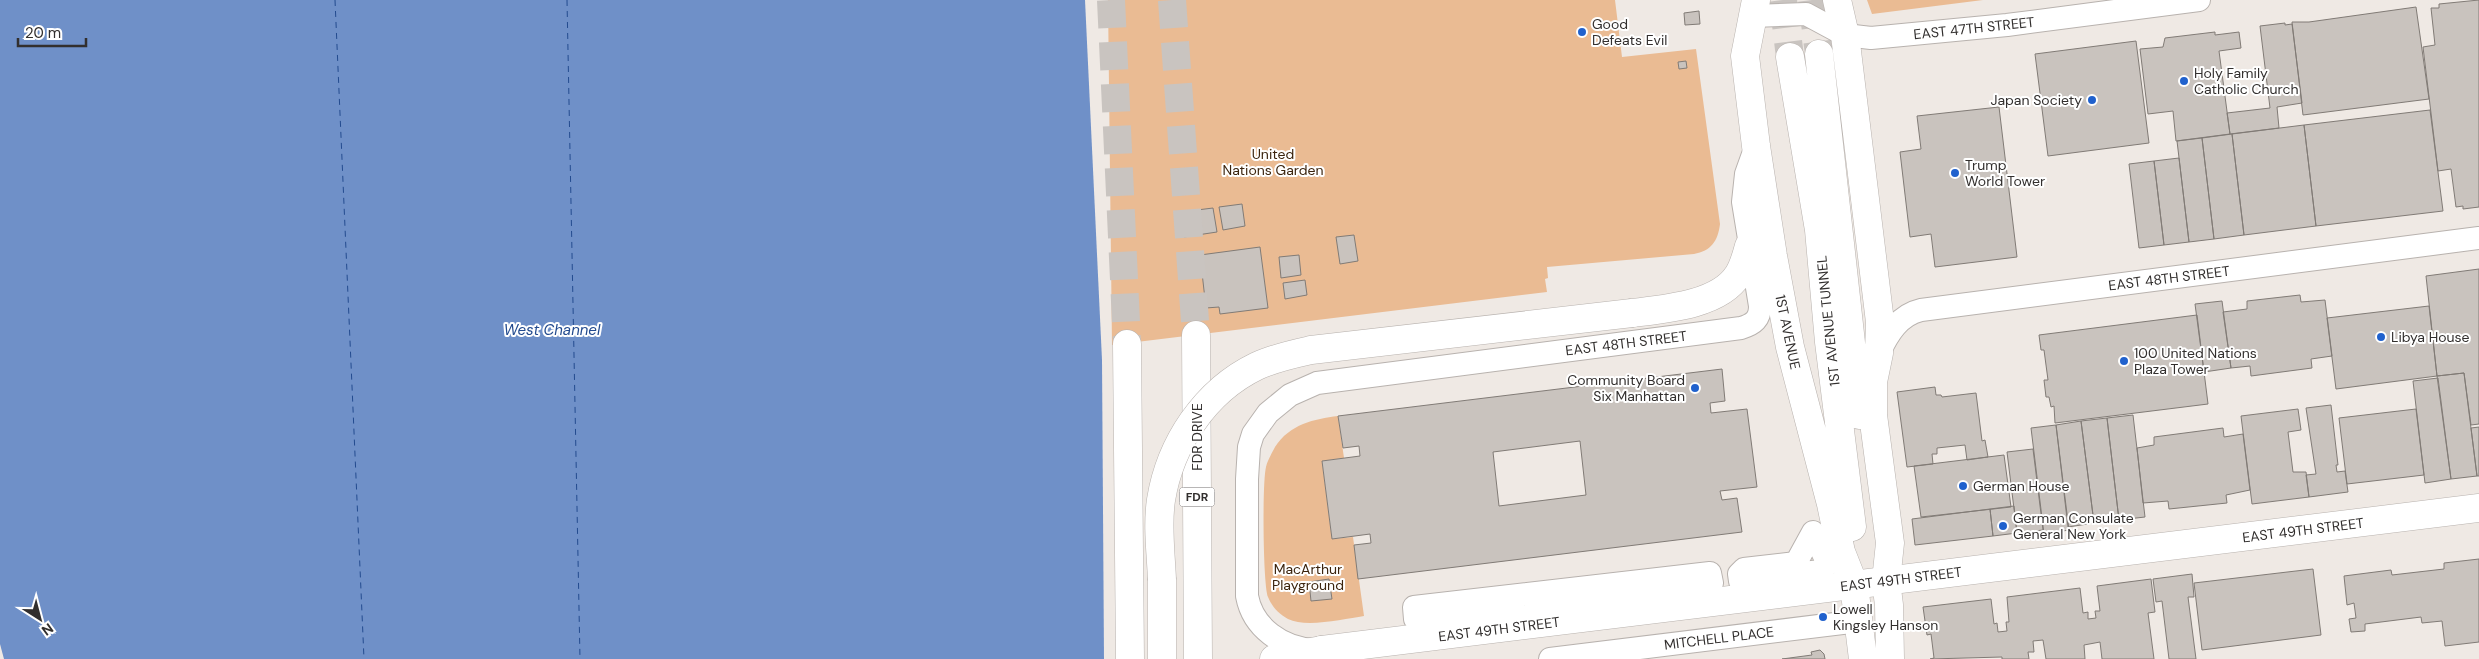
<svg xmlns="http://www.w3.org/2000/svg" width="2479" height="659" font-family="'DM Sans',sans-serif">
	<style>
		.green { fill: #eabb93 }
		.water { fill: #6f90c8 }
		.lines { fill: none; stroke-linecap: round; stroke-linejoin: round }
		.ferry { stroke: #234b8f; stroke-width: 1; stroke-dasharray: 6 5; stroke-linecap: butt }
		.building { fill: #c9c3be; stroke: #817b76; fill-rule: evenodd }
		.primary-tunnel { stroke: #c9c4c0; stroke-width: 28; stroke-dasharray: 28 14; stroke-linecap: butt }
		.highway-tunnel { stroke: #c9c4c0; stroke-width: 28; stroke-dasharray: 28 14; stroke-linecap: butt }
		.street-casing { stroke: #b8b2ae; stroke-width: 24 }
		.secondary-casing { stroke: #b8b2ae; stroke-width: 29 }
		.primary-casing { stroke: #b8b2ae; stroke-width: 29 }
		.highway-casing { stroke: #b8b2ae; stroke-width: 29 }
		.street { stroke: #fff; stroke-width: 22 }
		.secondary { stroke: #fff; stroke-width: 28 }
		.primary { stroke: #fff; stroke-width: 28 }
		.highway { stroke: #fff; stroke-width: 28 }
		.highway-bridge-casing { stroke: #b8b2ae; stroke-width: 29; stroke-linecap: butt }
		.highway-bridge { stroke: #fff; stroke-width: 28 }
		.poi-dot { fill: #2061cd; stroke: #fff; stroke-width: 2 }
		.labels { text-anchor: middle; stroke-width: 4; stroke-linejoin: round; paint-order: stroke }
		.shield { fill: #fff; stroke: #706d6d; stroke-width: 1 }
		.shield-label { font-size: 12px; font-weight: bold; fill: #322f2e }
		.poi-label { font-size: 14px; fill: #322f2e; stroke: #fff; text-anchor: start }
		.street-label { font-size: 14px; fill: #322f2e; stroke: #fff }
		.park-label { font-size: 14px; fill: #3b240e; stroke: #fff }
		.water-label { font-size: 15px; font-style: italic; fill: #234b8f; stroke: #fff }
	</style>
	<rect width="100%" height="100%" fill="#efe9e4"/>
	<path class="green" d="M1108,0H1615L1622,57L1696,49L1720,224C1718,241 1711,251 1694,254L1547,267L1548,278L1545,279L1547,292L1112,345Z
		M1867,0H1983L1872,14Z
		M1338,416L1344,458L1322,461L1332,539L1353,537L1364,616C1344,619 1306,628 1288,619C1279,614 1272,607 1268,597C1263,585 1262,483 1266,467C1267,461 1272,453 1275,447C1290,424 1314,419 1338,416Z"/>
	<path class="water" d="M0,0H1085L1102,360L1104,659H4L0,644Z"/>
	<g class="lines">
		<path class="ferry" d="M335,0L364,659
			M567,0L580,659"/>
	</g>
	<path class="building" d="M2479,0V207L2463,209V206L2456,207L2451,169L2438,171L2423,47L2435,45L2431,8H2439V4Z
		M2416,7L2429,99L2303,115L2292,22H2309Z
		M1699,11L1700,24L1685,25L1684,13Z
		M2285,23V25L2292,24L2302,103L2277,107L2279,128L2230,134L2227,113L2270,108L2260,26Z
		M2215,32V35L2239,32L2241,48L2219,51L2230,134L2176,141L2173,111L2148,114L2140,49L2163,47L2165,38Z
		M2136,41L2149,143L2048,156L2035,54Z
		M1686,61L1687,68L1679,69L1678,62Z
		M1999,107L2017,257L1935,267L1931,234L1910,237L1900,152L1921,149L1917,116Z
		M2430,110L2443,211L2316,226L2304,125Z
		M2304,125L2316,226L2244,235L2232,134Z
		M2232,134L2244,235L2214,239L2202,138Z
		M2202,138L2214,239L2189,242L2177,141Z
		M2179,158L2189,242L2164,245L2154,161Z
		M2154,161L2164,245L2139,248L2129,164Z
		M1242,204L1245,226L1223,230L1219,207Z
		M1213,208L1217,232L1184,237L1181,212Z
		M1354,235L1358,261L1340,264L1336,237Z
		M1260,247L1268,308L1220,314L1219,307L1206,308L1200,255Z
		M1299,255L1301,275L1281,278L1279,257Z
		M2479,269V424L2471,425L2464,373L2437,376L2426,276Z
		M1305,280L1307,295L1285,299L1283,283Z
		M2300,295L2301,302L2325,300L2332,356L2311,359L2312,368L2251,376L2250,366L2231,368L2223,312L2247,309V301Z
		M2222,301L2231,368L2204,372L2195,304Z
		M2429,306L2437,376L2336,389L2327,318Z
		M2197,315L2208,404L2055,423L2054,406L2051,407L2049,397H2046L2044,380H2048L2044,350H2041L2039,335Z
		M1722,369L1725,401L1710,403L1711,413L1747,409L1757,487L1720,491L1722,500L1737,498L1742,532L1358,579L1354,545L1371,543L1370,534L1332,539L1322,461L1360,456L1359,446L1343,448L1338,416ZM1580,441L1586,495L1499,506L1493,452Z
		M2464,373L2477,476L2451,479L2437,376Z
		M2438,378L2451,479L2425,483L2413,381Z
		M1935,387L1936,395H1941L1942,397L1976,393L1982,441L1985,440L1988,457L1967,460L1965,445L1937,448V454H1932L1933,464L1907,467L1897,392Z
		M2331,405L2338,465H2336L2337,472L2345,471L2348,492L2309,497L2306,475L2316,474L2306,408Z
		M2298,409L2301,430L2288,432L2293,472H2306L2309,497L2252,504L2241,416Z
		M2416,409L2424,475L2347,484L2339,418Z
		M2133,415L2145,517L2119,520L2107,418Z
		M2107,418L2119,520L2094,523L2081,421Z
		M2081,421L2094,523L2068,527L2056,425Z
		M2056,425L2069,530L2044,534L2031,428Z
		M2479,427V476H2477L2471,428Z
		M2223,428L2224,437L2243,434L2250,490L2226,495L2227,503L2169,509L2168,501L2143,503L2137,448L2154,445V437Z
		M2033,449L2043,530L2017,533L2007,452Z
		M2004,455L2011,507L1921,517L1914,466Z
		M2014,506L2017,533L1993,536L1990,509Z
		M1990,509L1993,536L1915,545L1912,519Z
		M2479,559V642L2445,646L2442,621L2422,623L2421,617L2365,624V631L2351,632L2349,619L2356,618L2354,603L2347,605L2344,576L2391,570L2392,575L2444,569V563Z
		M2313,569L2321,635L2202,650L2194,583Z
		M2192,574L2194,597H2188L2196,659H2169L2162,601L2156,602L2153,579Z
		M1329,579L1332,599L1311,601L1309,582Z
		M2151,579L2155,612L2148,613L2154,659H2102L2100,642L2084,645L2085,659H2046L2043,640L2033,641L2034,652H2028L2029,659H2002V657L1930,659L1934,658L1931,634L1927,635L1923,607L1991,599L1994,624L1997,623L1998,632L2007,631L2006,622H2009L2007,597L2080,588L2083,613L2088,612V619L2096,618L2095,611H2100L2097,586Z
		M1820,650L1824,654L1825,659H1782L1812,655L1811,652Z"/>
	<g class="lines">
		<path class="primary-tunnel" d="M1783,0L1790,57
			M1812,0L1819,54"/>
		<path class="highway-tunnel" d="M1111,0L1127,344
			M1172,0L1196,335"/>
		<defs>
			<path id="street" d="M1753,16L1806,14L1845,35L1871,38L2007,25L2199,0
				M1879,353C1888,334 1899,315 1921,310L2479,238
				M1813,532L1827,562L1825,567L1820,571L1740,581L1739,574L1744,569L1796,563Z
				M1710,573L1712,583L1415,619L1414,607Z
				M1314,650C1282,648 1253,628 1247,596V479L1249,447L1253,434L1268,413L1290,395L1317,383L1741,328C1754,324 1760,319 1760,306L1743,202L1746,174L1756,146
				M1550,659L1859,621"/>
			<path id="secondary" d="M1322,650L2479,508"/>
			<path id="primary" d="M1756,0L1745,56L1756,146L1773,256L1790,347L1831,504L1841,552L1854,585L1863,659
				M1837,0L1845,35L1880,322L1879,353L1873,382V415L1890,543L1886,581L1889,605L1890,659
				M1819,54L1859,415
				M1790,57L1819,230L1829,342L1852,527"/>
			<path id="highway" d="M1632,313C1665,309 1719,305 1738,275C1744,266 1746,256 1749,246
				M1196,335L1198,659
				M1127,344L1130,659
				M1162,580V659
				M1274,659L1322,650"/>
		</defs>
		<use href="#street" class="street-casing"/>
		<use href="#secondary" class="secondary-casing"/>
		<use href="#primary" class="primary-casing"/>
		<use href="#highway" class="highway-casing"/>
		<use href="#street" class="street"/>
		<use href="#secondary" class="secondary"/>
		<use href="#primary" class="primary"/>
		<use href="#highway" class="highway"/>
		<defs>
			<path id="highway-bridge" d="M1162,580C1161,554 1157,526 1161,500C1170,444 1205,391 1257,366C1274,358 1293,354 1311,350L1632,313"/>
		</defs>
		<use href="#highway-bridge" class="highway-bridge-casing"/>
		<use href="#highway-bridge" class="highway-bridge"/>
	</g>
	<g class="poi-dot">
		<circle cx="1582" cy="32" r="5"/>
		<circle cx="2184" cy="81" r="5"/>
		<circle cx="2092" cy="100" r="5"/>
		<circle cx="1955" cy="173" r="5"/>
		<circle cx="2381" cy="337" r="5"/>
		<circle cx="2124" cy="361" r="5"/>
		<circle cx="1695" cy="388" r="5"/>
		<circle cx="1963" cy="486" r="5"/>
		<circle cx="2003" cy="526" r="5"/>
		<circle cx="1823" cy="617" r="5"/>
	</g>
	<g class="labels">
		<rect class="shield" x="1179.5" y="487.5" width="35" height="19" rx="4"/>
		<g class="shield-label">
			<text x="1197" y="501">FDR</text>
		</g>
		<g class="poi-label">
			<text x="1592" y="29">Good<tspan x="1592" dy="16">Defeats Evil</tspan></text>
			<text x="2194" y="78">Holy Family<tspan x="2194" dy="16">Catholic Church</tspan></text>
			<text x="2082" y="105" text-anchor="end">Japan Society</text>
			<text x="1965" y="170">Trump<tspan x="1965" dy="16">World Tower</tspan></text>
			<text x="2391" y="342">Libya House</text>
			<text x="2134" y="358">100 United Nations<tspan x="2134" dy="16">Plaza Tower</tspan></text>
			<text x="1685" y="385" text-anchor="end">Community Board<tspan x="1685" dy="16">Six Manhattan</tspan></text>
			<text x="1973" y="491">German House</text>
			<text x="2013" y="523">German Consulate<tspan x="2013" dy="16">General New York</tspan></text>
			<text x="1833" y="614">Lowell<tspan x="1833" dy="16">Kingsley Hanson</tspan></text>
		</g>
		<g class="street-label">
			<text transform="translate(1974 28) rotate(-6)" y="5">EAST 47TH STREET</text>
			<text transform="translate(2169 278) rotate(-7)" y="5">EAST 48TH STREET</text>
			<text transform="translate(1828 321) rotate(-96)" y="5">1ST AVENUE TUNNEL</text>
			<text transform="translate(1788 332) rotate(78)" y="5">1ST AVENUE</text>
			<text transform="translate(1626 343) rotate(-7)" y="5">EAST 48TH STREET</text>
			<text transform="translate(1197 437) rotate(-90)" y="5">FDR DRIVE</text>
			<text transform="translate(2303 530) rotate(-7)" y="5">EAST 49TH STREET</text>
			<text transform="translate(1901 579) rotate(-7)" y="5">EAST 49TH STREET</text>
			<text transform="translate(1499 629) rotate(-7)" y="5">EAST 49TH STREET</text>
			<text transform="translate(1719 638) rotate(-7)" y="5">MITCHELL PLACE</text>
		</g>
		<g class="park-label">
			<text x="1273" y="159">United<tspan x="1273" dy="16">Nations Garden</tspan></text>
			<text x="1308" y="574">MacArthur<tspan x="1308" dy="16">Playground</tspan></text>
		</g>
		<g class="water-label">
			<text x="552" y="335">West Channel</text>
		</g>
	</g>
	<g transform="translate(40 619) rotate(144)" stroke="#ffffff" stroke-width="4" paint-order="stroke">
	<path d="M0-4L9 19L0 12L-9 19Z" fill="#322f2e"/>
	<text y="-8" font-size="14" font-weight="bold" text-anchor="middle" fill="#322f2e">N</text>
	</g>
	<path d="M18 38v8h68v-8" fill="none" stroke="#322f2e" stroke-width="2.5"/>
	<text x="25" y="38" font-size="15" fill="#322f2e" stroke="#ffffff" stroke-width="4" paint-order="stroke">20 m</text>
</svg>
